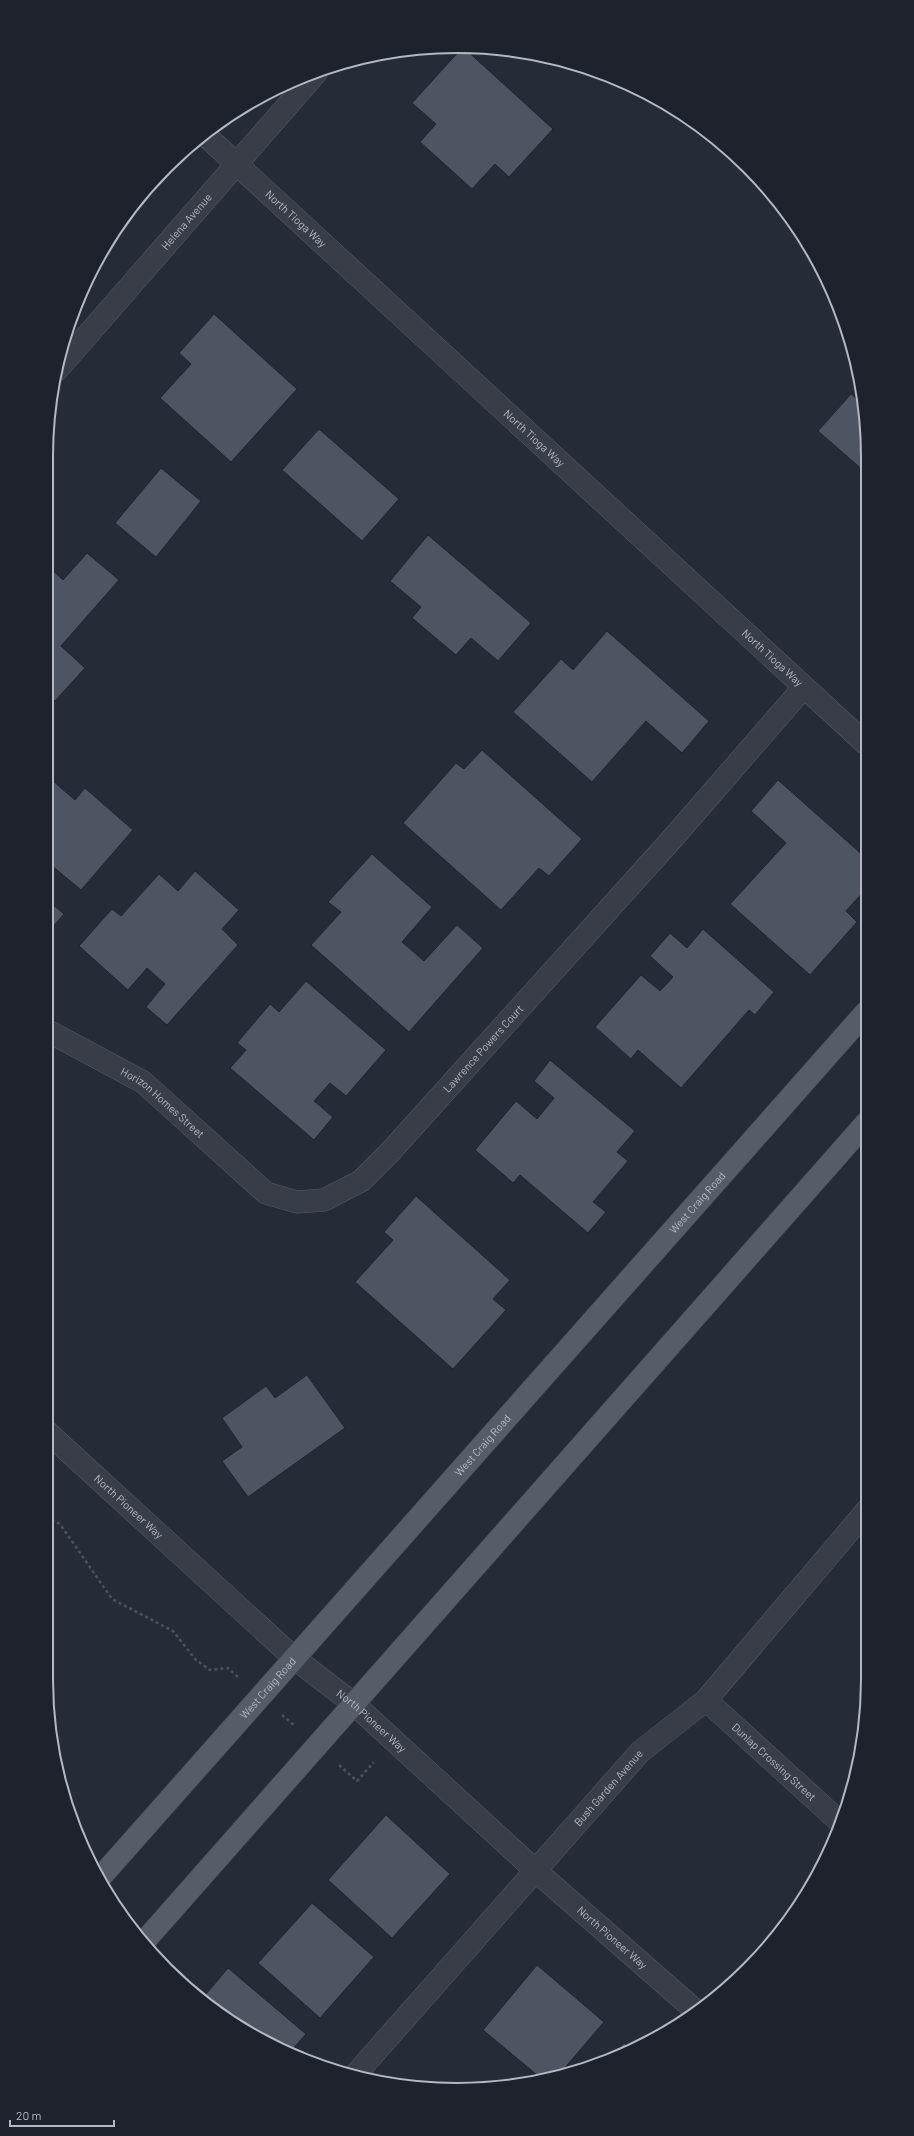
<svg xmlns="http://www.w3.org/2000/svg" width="914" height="2136" font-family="Barlow,sans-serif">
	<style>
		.building { fill: #4d5563; stroke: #1f242f }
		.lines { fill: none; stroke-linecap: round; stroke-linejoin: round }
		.minor-casing { stroke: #565b66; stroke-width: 23 }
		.major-casing { stroke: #414651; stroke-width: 23 }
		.path { stroke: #48565a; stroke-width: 2.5; stroke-dasharray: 3 3; stroke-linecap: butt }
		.minor { stroke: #383d48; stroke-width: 22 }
		.major { stroke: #565c68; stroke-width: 22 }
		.labels { text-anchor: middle; stroke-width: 3.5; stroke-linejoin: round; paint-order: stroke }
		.street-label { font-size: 11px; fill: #b3b8c4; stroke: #1d222d }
		.rim { fill: none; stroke: #b3b8c4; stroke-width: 2 }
	</style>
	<rect width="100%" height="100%" fill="#252b37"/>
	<path class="building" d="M462,48H464L553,129L509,177L495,164L472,189L420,142L436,124L412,103Z
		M214,314L297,389L231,462L160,398L191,364L179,353Z
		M851,394L864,405L865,472L818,431Z
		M319,429L399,499L362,541L282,470Z
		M161,468L201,501L156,557L115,523Z
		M428,535L531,623L498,661L471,638L456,655L412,618L421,607L390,581Z
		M87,553L119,580L61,646L85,668L55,701L46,693V575L51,569L63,580Z
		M607,631L709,721L682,753L646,721L592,782L513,712L561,659L573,670Z
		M482,750L582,839L549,876L539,868L501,910L403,823L456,763L464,769Z
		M46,775L75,800L85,788L133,830L81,890L46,861Z
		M778,780L866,858V889L846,911L857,922L810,975L730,904L786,843L751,811Z
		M372,854L432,907L402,942L424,961L457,925L483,948L409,1032L311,945L341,912L328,902Z
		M195,871L239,910L222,929L238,945L167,1025L146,1007L165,984L147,968L128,990L79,946L112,909L121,916L159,874L178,891Z
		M46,899L64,914L46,935Z
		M703,929L774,992L755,1015L749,1010L681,1088L638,1050L631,1059L595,1027L641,975L660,991L673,977L650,956L670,933L687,948Z
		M306,981L386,1050L346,1096L330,1083L314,1101L333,1117L314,1140L230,1068L246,1050L237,1043L270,1004L279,1012Z
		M550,1060L635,1131L617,1152L628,1161L593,1202L606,1212L588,1233L520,1175L513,1183L475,1150L516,1101L537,1119L554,1098L534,1081Z
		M46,1123L53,1130L46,1138Z
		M416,1196L510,1280L493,1299L506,1310L453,1369L355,1282L393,1240L384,1232Z
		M307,1375L345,1428L248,1497L222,1461L242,1447L222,1418L266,1386L275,1398Z
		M386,1815L450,1874L392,1938L328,1880Z
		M312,1903L374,1957L320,2018L258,1963Z
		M537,1965L604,2022L557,2077L543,2080L483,2030Z
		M228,1968L306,2034L290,2052L252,2035L201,2000Z
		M624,2043L631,2049L609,2059Z"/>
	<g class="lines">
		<defs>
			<g id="minor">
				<path id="s1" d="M204,134L865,743"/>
				<path id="s2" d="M57,370L316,73"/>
				<path id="s3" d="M46,1030L143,1082L266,1193L297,1202L324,1200L361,1181L391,1151L672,839L804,687"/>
				<path id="s4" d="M46,1431L294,1658L354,1704L536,1871L696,2011"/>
				<path id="s5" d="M706,1700L841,1823"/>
				<path id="s6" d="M355,2075L640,1752L706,1700L868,1509"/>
			</g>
			<g id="major">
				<path id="s7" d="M99,1879L866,1012"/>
				<path d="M143,1943L866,1123"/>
			</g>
		</defs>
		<use href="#minor" class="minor-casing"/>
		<use href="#major" class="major-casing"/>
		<path class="path" d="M46,1518L60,1524L112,1599L173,1631L196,1660L210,1670L228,1668L239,1678
			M282,1715L295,1726
			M339,1765L357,1781L374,1762"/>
		<use href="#minor" class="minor"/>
		<use href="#major" class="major"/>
	</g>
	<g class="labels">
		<g class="street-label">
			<text dy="4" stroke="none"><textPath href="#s1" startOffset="125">North Tioga Way</textPath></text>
			<text dy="4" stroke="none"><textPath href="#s2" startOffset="197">Helena Avenue</textPath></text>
			<text dy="4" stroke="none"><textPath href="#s1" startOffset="449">North Tioga Way</textPath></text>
			<text dy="4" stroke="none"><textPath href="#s1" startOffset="773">North Tioga Way</textPath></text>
			<text dy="4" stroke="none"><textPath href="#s3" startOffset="557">Lawrence Powers Court</textPath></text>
			<text dy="4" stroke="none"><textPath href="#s3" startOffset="138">Horizon Homes Street</textPath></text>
			<text dy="4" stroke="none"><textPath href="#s7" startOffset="903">West Craig Road</textPath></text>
			<text dy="4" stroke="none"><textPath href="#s7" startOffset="579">West Craig Road</textPath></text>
			<text dy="4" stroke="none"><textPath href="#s4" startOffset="112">North Pioneer Way</textPath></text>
			<text dy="4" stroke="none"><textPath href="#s7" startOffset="255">West Craig Road</textPath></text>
			<text dy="4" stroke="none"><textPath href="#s4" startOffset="436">North Pioneer Way</textPath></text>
			<text dy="4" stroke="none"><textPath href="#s5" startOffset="92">Dunlap Crossing Street</textPath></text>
			<text dy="4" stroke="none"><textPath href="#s6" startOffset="383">Bush Garden Avenue</textPath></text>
			<text dy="4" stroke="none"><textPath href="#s4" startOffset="760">North Pioneer Way</textPath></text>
		</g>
	</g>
	<path d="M0 0H914V2136H0ZM457 53H457A404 404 0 0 1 861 457V1679A404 404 0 0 1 457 2083H457A404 404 0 0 1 53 1679V457A404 404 0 0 1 457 53Z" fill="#1d222d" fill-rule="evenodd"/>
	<path class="rim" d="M457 53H457A404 404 0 0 1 861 457V1679A404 404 0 0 1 457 2083H457A404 404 0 0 1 53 1679V457A404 404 0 0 1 457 53Z"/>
	<path d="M10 2120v6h104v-6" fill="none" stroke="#b3b8c4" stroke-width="2"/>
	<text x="16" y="2120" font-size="12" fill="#b3b8c4" stroke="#1d222d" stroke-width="3" paint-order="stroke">20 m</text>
</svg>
